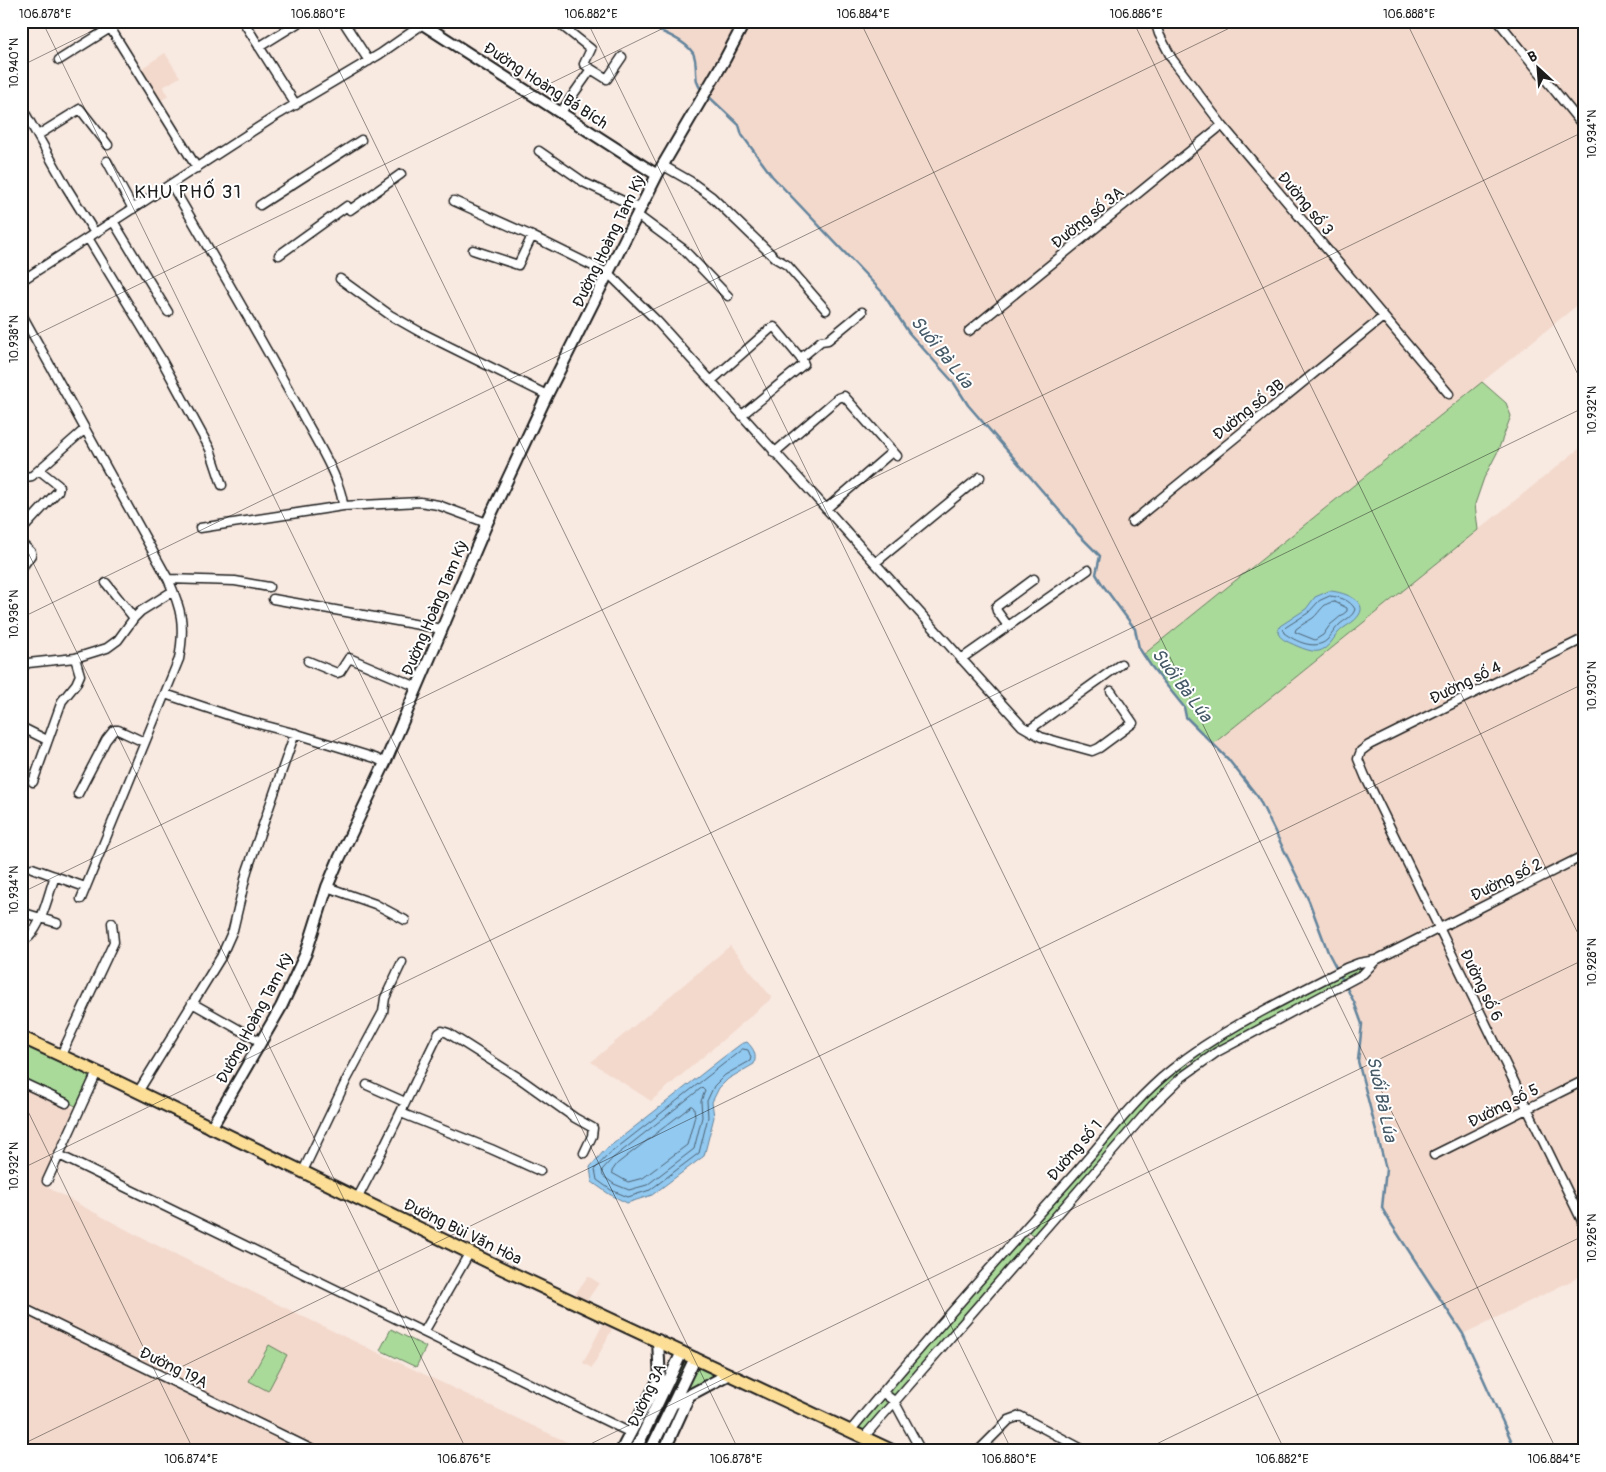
<svg xmlns="http://www.w3.org/2000/svg" width="1606" height="1472" font-family="Pangolin,sans-serif">
	<style>
		.built { fill: #f3d9cc }
		.green { fill: #aada9a; stroke: #637b5b }
		.water { fill: #92c9f1; stroke: #63849c }
		.lines { fill: none; stroke-linecap: round; stroke-linejoin: round }
		.shore { stroke: #4b6171; stroke-width: 1 }
		.stream { stroke: #63849c; stroke-width: 2.5 }
		.street-casing { stroke: #1c1c1c; stroke-width: 11 }
		.secondary-casing { stroke: #1c1c1c; stroke-width: 14 }
		.primary-casing { stroke: #1c1c1c; stroke-width: 15 }
		.street { stroke: #fff; stroke-width: 8 }
		.secondary { stroke: #fff; stroke-width: 10 }
		.primary { stroke: #fcde96; stroke-width: 11 }
		.ticks { fill: none; stroke: #1c1c1c; stroke-width: 1; stroke-opacity: 0.45 }
		.labels { text-anchor: middle; stroke-width: 4; stroke-linejoin: round; paint-order: stroke }
		.street-label { font-size: 16px; fill: #1c1c1c; stroke: #fff }
		.water-label { font-size: 18px; font-style: italic; fill: #455967; stroke: #fff }
		.quarter-label { font-size: 19px; letter-spacing: 1px; fill: #1c1c1c; stroke: #fff }
		.neatline { fill: none; stroke: #1c1c1c; stroke-width: 2 }
		.ticks-label { font-size: 12px; text-anchor: middle; fill: #1c1c1c }
	</style>
	<rect width="100%" height="100%" fill="#f8e9e1"/>
	<filter id="ink" filterUnits="userSpaceOnUse"><feTurbulence type="fractalNoise" baseFrequency=".02" numOctaves="2"/><feDisplacementMap in="SourceGraphic" scale="10" xChannelSelector="R" yChannelSelector="G"/><feConvolveMatrix kernelMatrix="1 2 1 2 8 2 1 2 1" color-interpolation-filters="sRGB"/></filter>
	<g filter="url(#ink)">
		<path class="built" d="M635,21H1585V299L1143,655L1139,648L1135,629L1102,584L1096,574L1100,556L1078,534L1064,516L968,405L954,383L909,333L882,292L772,176L742,135L739,125L699,88L693,54L686,46L667,34Z
			M165,53L180,77L163,87L168,96L159,102L139,70Z
			M1585,444V1274L1463,1334L1390,1222L1382,1208L1386,1169L1358,1061L1362,1024L1354,1002L1328,952L1309,901L1258,797L1228,759L1213,744Z
			M730,946L772,998L651,1101L591,1062Z
			M21,1083L77,1110L43,1185L142,1238L343,1336L586,1451H21Z
			M588,1276L599,1283L586,1302L574,1296Z
			M605,1320L614,1325L592,1368L583,1363Z"/>
		<path class="green" d="M1482,382L1506,403L1511,416L1497,453L1484,478L1475,504L1478,530L1213,744L1186,717L1184,707L1151,666L1143,655Z
			M1369,964L1362,971L1236,1038L1195,1064L1190,1058L1225,1035L1347,970Z
			M21,1041L93,1075L78,1107L21,1080Z
			M1186,1062L1191,1067L1035,1236L1026,1231L1143,1098Z
			M1023,1235L1031,1240L894,1398L886,1392Z
			M391,1329L426,1347L416,1367L380,1350Z
			M269,1345L287,1355L268,1391L249,1381Z
			M684,1358L689,1360L645,1451H640Z
			M697,1364L720,1374L681,1397Z
			M883,1396L890,1402L863,1433L855,1429Z"/>
		<path class="water" d="M1329,591C1340,591 1369,600 1359,615C1354,623 1344,626 1338,633C1332,640 1329,648 1319,651C1310,653 1295,645 1286,641C1279,637 1276,633 1280,626L1306,609L1315,597Z
			M747,1042C754,1049 757,1055 754,1064L728,1079L719,1088L712,1102L714,1117L704,1156L652,1195L627,1203L609,1194L592,1182L590,1167L604,1151L721,1059L741,1044Z"/>
		<g class="lines">
			<path class="shore" d="M1330,596C1340,597 1350,600 1355,609C1353,617 1344,620 1339,625C1334,630 1331,636 1327,640C1315,651 1295,641 1284,633L1283,630L1286,627L1308,613L1319,601Z
				M1335,602L1347,608V611L1330,625L1323,635L1315,640L1295,632L1296,629C1301,625 1307,622 1313,618C1321,611 1323,602 1335,602Z
				M743,1049L748,1050L751,1057L750,1061L725,1075L714,1086L707,1101L708,1117L699,1153L650,1190L628,1197L611,1190L597,1180L595,1169L608,1155Z
				M702,1088L705,1091L701,1101L702,1117L694,1149L647,1185L629,1190L614,1184L603,1176L602,1170L612,1159Z
				M692,1106L694,1108L695,1116L687,1145L643,1178L628,1182L612,1173V1171L617,1164Z"/>
			<path class="stream" d="M635,21C651,28 683,37 693,53C699,64 692,81 702,90
				M706,94L739,125L742,135L772,176L882,292L909,333L954,383L968,405L1064,516L1078,534L1100,556L1096,574L1102,584L1135,629L1139,648L1151,666L1184,707L1186,717L1228,759L1258,797L1309,901L1328,952L1354,1002L1362,1024L1358,1061L1386,1169L1382,1208L1390,1222L1463,1334L1516,1451"/>
			<defs>
				<path id="street" d="M106,21L197,168
					M243,21L296,105
					M343,21L369,61
					M556,21L591,49L584,64L591,69L561,112
					M1155,21L1159,34L1172,59L1222,125L1449,394
					M1498,21L1585,128
					M259,47L301,21
					M59,60L110,28
					M591,69L607,79L622,57
					M21,106L67,188L95,233
					M38,135L80,109L108,145
					M539,151L585,183L640,209
					M107,161L133,209
					M662,165L690,181L712,197L775,258L787,265L826,310
					M171,184C216,261 261,338 303,416C315,438 342,482 343,506
					M454,201L532,236L609,274L657,321L1022,726L1041,737L1092,751L1099,748L1133,723L1111,691
					M260,205L361,140
					M350,210L401,174
					M637,215L683,249L728,296
					M113,221L168,312
					M88,238L160,357L210,449L222,485
					M473,250L518,265L532,236
					M279,255L347,206
					M340,279L390,315L420,332L547,395
					M21,281L279,114L380,54L423,24
					M21,313L168,579C182,610 185,625 179,659L81,899
					M969,331L1222,125
					M801,358L821,341L828,340L862,312
					M711,381L770,329L774,327L777,330L802,360L804,364L742,415
					M774,453L838,398L844,396L897,456
					M21,473L26,477L32,476L85,429
					M826,509L893,451
					M1132,522L1383,317
					M200,528L343,506L420,502L438,505L487,523
					M21,531L58,491L59,487L58,485L39,470
					M21,543L31,552V555L21,569
					M875,563L980,477
					M168,579L235,581L269,587
					M106,583L134,618
					M273,599L442,629
					M1008,626L997,611L996,607L1034,579
					M1585,638L1369,745L1361,751L1358,759L1365,776L1585,1227
					M961,659L1088,570
					M308,661L337,673L340,672L349,658L417,687
					M21,668L28,663L75,658L107,648L118,640L134,618L141,611L173,591
					M165,694L240,719L297,734L375,758L385,763
					M23,728L47,740
					M1029,730L1121,664
					M33,782L62,701L76,684L80,675L75,658
					M78,794L106,740L114,730H118L144,742
					M32,868L85,887
					M327,887L375,904L405,920
					M21,912L57,923
					M21,934L29,937C43,922 48,895 55,876
					M192,1003L261,1042
					M61,1055L114,942L112,923
					M21,1082L66,1103
					M367,1085L405,1102
					M138,1092L221,957L233,930L247,871L295,733
					M401,1113L491,1149L540,1171
					M59,1155L631,1433
					M1434,1155L1585,1080
					M303,1171L347,1079L383,1012L385,998L402,962
					M47,1181L97,1072
					M358,1197C387,1143 412,1088 439,1033L442,1031L448,1033L519,1078L575,1118L593,1128L592,1136L584,1153
					M21,1307L315,1451
					M424,1332L470,1252
					M882,1392L894,1401L921,1451
					M850,1431C921,1346 994,1263 1068,1181C1102,1144 1131,1102 1171,1070C1223,1028 1286,999 1346,968L1359,963L1376,960
					M863,1438L1152,1106L1182,1077L1217,1052L1363,974L1376,960L1585,855
					M978,1451L1009,1420L1020,1416L1086,1451"/>
				<path id="secondary" d="M418,21L657,175
					M211,1128L281,1007L306,953L327,887L338,861L385,763L487,523L547,395L657,175L725,59L745,21
					M658,1340L660,1382
					M673,1404L729,1374
					M621,1451L660,1377
					M635,1451L682,1352
					M650,1451L695,1358
					M664,1451L689,1396"/>
				<path id="primary" d="M21,1037L118,1082L503,1269L893,1451"/>
			</defs>
			<use href="#street" class="street-casing"/>
			<use href="#secondary" class="secondary-casing"/>
			<use href="#primary" class="primary-casing"/>
			<use href="#street" class="street"/>
			<use href="#secondary" class="secondary"/>
			<use href="#primary" class="primary"/>
		</g>
	</g>
	<path class="ticks" d="M42,21L739,1451M315,21L1012,1451M587,21L1285,1451M860,21L1557,1451M1133,21L1585,948M1406,21L1585,389M21,66L112,21M21,342L678,21M21,538L467,1451M21,618L1244,21M21,893L1585,131M21,1097L194,1451M21,1169L1585,407M21,1445L1585,683M576,1451L1585,959M1142,1451L1585,1235"/>
	<g class="labels">
		<g class="street-label">
			<text transform="translate(546 85) rotate(33)" y="6">Đường Hoàng Bá Bích</text>
			<text transform="translate(1306 203) rotate(50)" y="6">Đường số 3</text>
			<text transform="translate(1087 217) rotate(-39)" y="6">Đường số 3A</text>
			<text transform="translate(608 241) rotate(-64)" y="6">Đường Hoàng Tam Kỳ</text>
			<text transform="translate(1248 409) rotate(-39)" y="6">Đường số 3B</text>
			<text transform="translate(434 608) rotate(-67)" y="6">Đường Hoàng Tam Kỳ</text>
			<text transform="translate(1465 682) rotate(-26)" y="6">Đường số 4</text>
			<text transform="translate(1506 879) rotate(-26)" y="6">Đường số 2</text>
			<text transform="translate(1482 985) rotate(64)" y="6">Đường số 6</text>
			<text transform="translate(254 1018) rotate(-62)" y="6">Đường Hoàng Tam Kỳ</text>
			<text transform="translate(1503 1105) rotate(-27)" y="6">Đường số 5</text>
			<text transform="translate(1074 1150) rotate(-49)" y="6">Đường số 1</text>
			<text transform="translate(463 1231) rotate(26)" y="6">Đường Bùi Văn Hòa</text>
			<text transform="translate(174 1367) rotate(26)" y="6">Đường 19A</text>
			<text transform="translate(646 1395) rotate(-65)" y="6">Đường 3A</text>
		</g>
		<g class="water-label">
			<text transform="translate(942 352) rotate(51)" y="6">Suối Bà Lúa</text>
			<text transform="translate(1182 685) rotate(53)" y="6">Suối Bà Lúa</text>
			<text transform="translate(1382 1099) rotate(78)" y="6">Suối Bà Lúa</text>
		</g>
		<g class="quarter-label">
			<text x="188" y="198">KHU PHỐ 31</text>
		</g>
	</g>
	<rect width="1606" height="1472" fill="none" stroke="#fff" stroke-width="55"/>
	<g transform="translate(1538 68) rotate(334)" stroke="#ffffff" stroke-width="4" paint-order="stroke">
	<path d="M0-4L9 19L0 12L-9 19Z" fill="#1c1c1c"/>
	<text y="-8" font-size="14" font-weight="bold" text-anchor="middle" fill="#1c1c1c">B</text>
	</g>
	<rect x="28" y="28" width="1550" height="1416" class="neatline"/>
	<g class="ticks-label">
		<text x="45" y="18">106.878°E</text>
		<text x="318" y="18">106.880°E</text>
		<text x="591" y="18">106.882°E</text>
		<text x="863" y="18">106.884°E</text>
		<text x="1136" y="18">106.886°E</text>
		<text x="1409" y="18">106.888°E</text>
		<text transform="translate(14 63) rotate(-90)" y="4">10.940°N</text>
		<text transform="translate(1592 134) rotate(-90)" y="4">10.934°N</text>
		<text transform="translate(14 339) rotate(-90)" y="4">10.938°N</text>
		<text transform="translate(1592 410) rotate(-90)" y="4">10.932°N</text>
		<text transform="translate(14 614) rotate(-90)" y="4">10.936°N</text>
		<text transform="translate(1592 686) rotate(-90)" y="4">10.930°N</text>
		<text transform="translate(14 890) rotate(-90)" y="4">10.934°N</text>
		<text transform="translate(1592 962) rotate(-90)" y="4">10.928°N</text>
		<text transform="translate(14 1166) rotate(-90)" y="4">10.932°N</text>
		<text transform="translate(1592 1238) rotate(-90)" y="4">10.926°N</text>
		<text x="191" y="1463">106.874°E</text>
		<text x="464" y="1463">106.876°E</text>
		<text x="736" y="1463">106.878°E</text>
		<text x="1009" y="1463">106.880°E</text>
		<text x="1282" y="1463">106.882°E</text>
		<text x="1554" y="1463">106.884°E</text>
	</g>
</svg>
